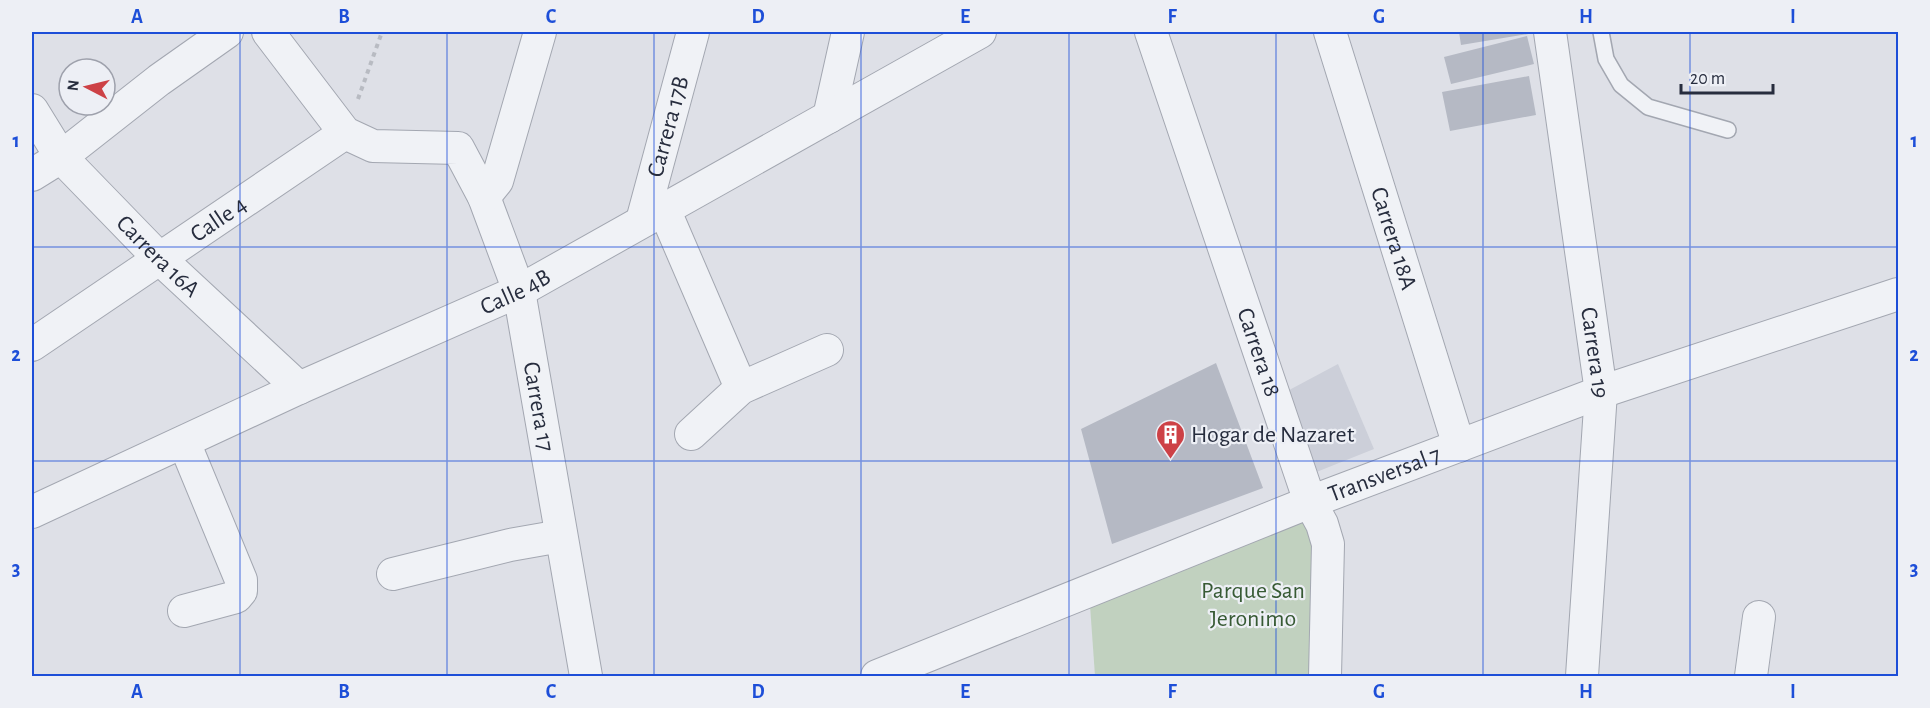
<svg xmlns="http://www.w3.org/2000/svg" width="1930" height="708" font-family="'Alegreya Sans',sans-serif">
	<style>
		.built { fill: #cccfd9 }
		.green { fill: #c1d1bf }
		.building { fill: #b5b9c4 }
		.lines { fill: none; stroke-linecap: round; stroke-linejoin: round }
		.lane-casing { stroke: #a3a7b1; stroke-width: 18 }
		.street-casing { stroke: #a3a7b1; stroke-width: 34 }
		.path { stroke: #b8bbc2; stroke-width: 4; stroke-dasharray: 4.5 4.5; stroke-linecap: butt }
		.lane { stroke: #f0f2f6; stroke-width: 15 }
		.street { stroke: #f0f2f6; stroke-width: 32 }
		.grid { fill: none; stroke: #1d4ed8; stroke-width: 1.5; stroke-opacity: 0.55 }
		.labels { text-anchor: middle; stroke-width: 4.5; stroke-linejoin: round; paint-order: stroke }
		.street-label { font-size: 24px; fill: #272d3e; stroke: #edeff5 }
		.poi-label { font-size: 24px; fill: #272d3e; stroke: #edeff5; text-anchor: start }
		.park-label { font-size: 24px; fill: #375a34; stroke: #edeff5 }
		.neatline { fill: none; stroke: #1d4ed8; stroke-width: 2 }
		.grid-label { font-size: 20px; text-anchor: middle; font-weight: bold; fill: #1d4ed8 }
	</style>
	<rect width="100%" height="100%" fill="#dee0e7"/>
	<path class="built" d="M1338,364L1374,449L1304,477L1278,396Z"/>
	<path class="green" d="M1310,502L1323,676H1095L1089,591Z"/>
	<path class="building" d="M1459,32H1533L1534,33L1461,45Z
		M1527,36L1534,64L1451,84L1444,57Z
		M1529,76L1536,115L1450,131L1442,92Z
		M1216,363L1263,488L1112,544L1081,429Z"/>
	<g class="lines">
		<defs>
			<path id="lane" d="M1601,32L1606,59L1621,85L1648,107L1728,130"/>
			<g id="street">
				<path id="s1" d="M268,32L345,133L373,146L458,148L484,197L519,291L586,676"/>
				<path id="s2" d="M1151,32L1310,502L1322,524L1328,544L1325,676"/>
				<path id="s3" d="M1330,32L1459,446"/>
				<path id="s4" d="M1550,32L1601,392L1582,676"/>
				<path id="s5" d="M32,110L61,157L159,258L299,388"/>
				<path d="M829,117L848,32"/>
				<path d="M32,175L61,157L159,80L227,32"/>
				<path d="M484,197L497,181L540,32"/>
				<path d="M664,209L741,388"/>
				<path id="s6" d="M642,221L693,32"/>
				<path id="s7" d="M32,345L345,133"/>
				<path d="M691,434L741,388L827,350"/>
				<path id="s8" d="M32,512L299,388L519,291L980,32"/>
				<path d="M393,574L510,545L561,536"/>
				<path d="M184,611L236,597L241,591V580L184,442"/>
				<path id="s9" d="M877,676L1310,502L1601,392L1898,294"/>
				<path d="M1751,676L1759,617"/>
			</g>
		</defs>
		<use href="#lane" class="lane-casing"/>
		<use href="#street" class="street-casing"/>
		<path class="path" d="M358,99L382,32"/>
		<use href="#lane" class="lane"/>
		<use href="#street" class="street"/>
	</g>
	<path class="grid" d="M240,32V676M447,32V676M654,32V676M861,32V676M1069,32V676M1276,32V676M1483,32V676M1690,32V676M32,247H1898M32,461H1898"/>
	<defs>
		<symbol id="building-pin" viewBox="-11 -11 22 30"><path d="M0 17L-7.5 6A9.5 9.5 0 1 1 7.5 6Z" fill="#cd4146" stroke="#edeff5"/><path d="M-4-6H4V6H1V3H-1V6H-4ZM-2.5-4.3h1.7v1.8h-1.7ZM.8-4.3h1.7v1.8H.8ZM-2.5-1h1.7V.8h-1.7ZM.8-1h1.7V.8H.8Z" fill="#fff"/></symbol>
	</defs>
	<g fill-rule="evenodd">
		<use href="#building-pin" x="1154" y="418" width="33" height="45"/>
	</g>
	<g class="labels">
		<g class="street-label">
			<text dy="8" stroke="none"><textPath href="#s6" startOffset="98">Carrera 17B</textPath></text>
			<text dy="8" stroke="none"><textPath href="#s7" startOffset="225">Calle 4</textPath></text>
			<text dy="8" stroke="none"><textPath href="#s3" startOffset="216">Carrera 18A</textPath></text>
			<text dy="8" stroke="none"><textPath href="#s5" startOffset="194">Carrera 16A</textPath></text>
			<text dy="8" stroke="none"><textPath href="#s8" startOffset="531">Calle 4B</textPath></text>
			<text dy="8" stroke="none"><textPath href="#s2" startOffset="338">Carrera 18</textPath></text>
			<text dy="8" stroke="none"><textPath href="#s4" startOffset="324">Carrera 19</textPath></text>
			<text dy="8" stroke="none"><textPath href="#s1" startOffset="516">Carrera 17</textPath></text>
			<text dy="8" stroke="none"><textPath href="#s9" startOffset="546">Transversal 7</textPath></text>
		</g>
		<g class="poi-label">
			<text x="1191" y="442">Hogar de Nazaret</text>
		</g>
		<g class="park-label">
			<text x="1253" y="598">Parque San<tspan x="1253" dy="28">Jeronimo</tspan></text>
		</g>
	</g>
	<rect width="1930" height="708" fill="none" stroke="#edeff5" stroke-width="66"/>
	<g transform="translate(87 87) rotate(277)"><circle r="28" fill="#edeff5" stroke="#9ea1ac" stroke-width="1.5"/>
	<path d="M0-4.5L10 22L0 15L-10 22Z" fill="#cd4146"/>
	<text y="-9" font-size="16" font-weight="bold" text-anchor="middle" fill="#272d3e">N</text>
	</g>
	<path d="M1681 84v9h92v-9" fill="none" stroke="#272d3e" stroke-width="3"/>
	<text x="1690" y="84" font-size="18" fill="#272d3e" stroke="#edeff5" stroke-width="4.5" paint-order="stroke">20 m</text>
	<rect x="33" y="33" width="1864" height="642" class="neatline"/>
	<g class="grid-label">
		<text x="137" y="23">A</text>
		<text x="344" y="23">B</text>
		<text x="551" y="23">C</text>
		<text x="758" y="23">D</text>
		<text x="965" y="23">E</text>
		<text x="1172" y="23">F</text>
		<text x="1379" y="23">G</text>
		<text x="1586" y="23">H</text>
		<text x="1793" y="23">I</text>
		<text x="16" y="147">1</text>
		<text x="1914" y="147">1</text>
		<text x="16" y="361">2</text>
		<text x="1914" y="361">2</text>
		<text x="16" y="575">3</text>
		<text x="1914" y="575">3</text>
		<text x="137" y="698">A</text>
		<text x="344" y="698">B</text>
		<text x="551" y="698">C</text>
		<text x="758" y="698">D</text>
		<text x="965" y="698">E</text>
		<text x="1172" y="698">F</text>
		<text x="1379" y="698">G</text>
		<text x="1586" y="698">H</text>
		<text x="1793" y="698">I</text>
	</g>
</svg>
